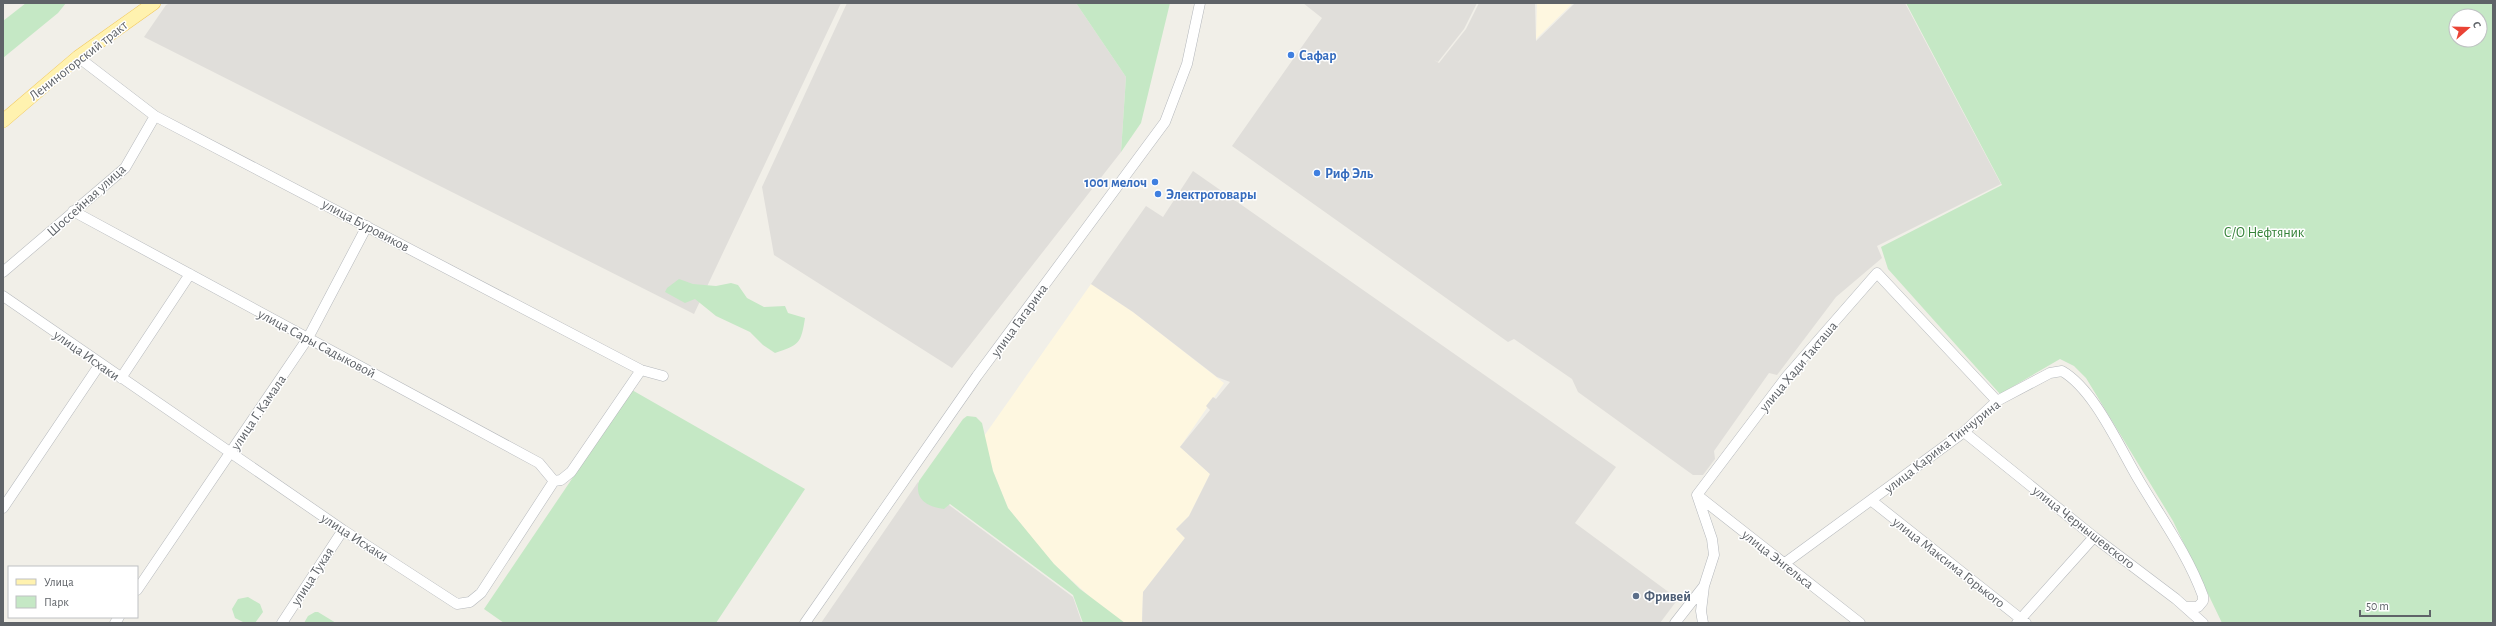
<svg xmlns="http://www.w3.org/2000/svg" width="2496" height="626" font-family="'Alegreya Sans',sans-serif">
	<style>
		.commercial { fill: #fef7e0 }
		.industrial { fill: #e0deda }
		.green { fill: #c5e8c5; fill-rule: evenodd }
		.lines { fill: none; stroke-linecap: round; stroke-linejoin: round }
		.minor-casing { stroke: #b5b8bc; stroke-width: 11 }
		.major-casing { stroke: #f2c960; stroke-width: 14 }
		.minor { stroke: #fff; stroke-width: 10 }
		.major { stroke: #fff2af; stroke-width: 13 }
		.shop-dot { fill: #3f7fe0; stroke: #fff; stroke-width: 1.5 }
		.service-dot { fill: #5c6f8a; stroke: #fff; stroke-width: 1.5 }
		.labels { text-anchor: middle; stroke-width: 3; stroke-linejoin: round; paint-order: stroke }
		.shop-label { font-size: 14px; font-weight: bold; fill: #366cbe; stroke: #fff; text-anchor: start }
		.street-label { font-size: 14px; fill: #5f6368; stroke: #fff }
		.park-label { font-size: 14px; fill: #348238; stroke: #fff }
		.service-label { font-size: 14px; font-weight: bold; fill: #4e5e75; stroke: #fff; text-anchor: start }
	</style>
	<rect width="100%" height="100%" fill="#f1efe8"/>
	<path class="commercial" d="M1537,3H1573L1536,39Z
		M1091,284L1133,312L1224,383L1180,447L1210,474L1189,516L1176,529L1185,538L1143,592L1142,623H1125L1100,606L1054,564L1036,543L1008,508L993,471L984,436Z"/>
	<path class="industrial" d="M170,3H841L694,314L144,37L166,5Z
		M847,3H1076L1126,77L1121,152L952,368L774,255L762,187Z
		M1303,3H1477L1464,29L1438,62L1434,60L1439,63L1466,29L1479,3H1535L1536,41L1575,3H1905L2001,184L1877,246L1882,258L1836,297L1777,375L1769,373L1714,451L1715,459L1703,475H1693L1578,392L1572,379L1514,339L1508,342L1232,146L1322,18Z
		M1193,171L1616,467L1575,523L1678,599L1660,623H1142L1143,592L1185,538L1176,529L1189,516L1210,474L1180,447L1210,410L1206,406L1213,397L1216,399L1230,382L1217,377L1133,312L1091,284L1146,206L1163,217Z
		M918,482L1073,597L1082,623H821Z"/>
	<path class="green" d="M26,3H66L58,13L3,58V21Z
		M1076,3H1170L1141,123L1121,152L1126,77Z
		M1906,3H2493V623H2222L2173,521L2086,378L2074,366L2060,359L2000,394L1888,269L1881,247L2002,185ZM2456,16H2480V40H2456Z
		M679,279L693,284L716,286L731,283L738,285L747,298L764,307L785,306L788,313L805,318C801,344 799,345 775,353L763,345L750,332L716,316L695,299L685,303L665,292L667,288Z
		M632,390L805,489L716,623H504L484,609Z
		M967,416L976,417L982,423L993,471L1008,508L1054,564L1080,589L1125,623H1083L1073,595L950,504L944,509C927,507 914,499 919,481L963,419Z
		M248,597L260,604L263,612L255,623H245L235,618L232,609L238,599Z
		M315,612H318L336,623H304L308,616Z"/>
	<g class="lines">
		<defs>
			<path id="minor" d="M78,57L155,116L641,370L663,376
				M73,211L539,463L554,481
				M3,272L125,168L155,116
				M3,296L343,530L457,604L470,602L481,593L554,481L561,480L571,472L641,370
				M121,378L190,274
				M1964,432L2094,537L2176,599L2203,623
				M1697,495L1860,623
				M1872,501L2026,623
				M3,508L100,364
				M1785,563L1964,432L1997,401L2050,373L2062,371C2095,390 2120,449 2140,482C2162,519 2188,555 2203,596V601L2198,607H2186
				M137,590L308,338L367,226
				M115,623L119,617
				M282,623L343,530
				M805,623L977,376L1165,122L1187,64L1200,3
				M1675,623L1704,586
				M1703,623L1701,611L1704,586L1714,555L1712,539L1697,495L1787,376L1877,273L1997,401
				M2017,623L2094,537"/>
			<path id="major" d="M3,121L78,57L154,3"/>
		</defs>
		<use href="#minor" class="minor-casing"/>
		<use href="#major" class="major-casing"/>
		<use href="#minor" class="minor"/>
		<use href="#major" class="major"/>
	</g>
	<g class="shop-dot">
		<circle cx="1291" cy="55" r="4"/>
		<circle cx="1317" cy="173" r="4"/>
		<circle cx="1155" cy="182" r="4"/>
		<circle cx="1158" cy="194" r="4"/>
	</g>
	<circle class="service-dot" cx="1636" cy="596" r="4"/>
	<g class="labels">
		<g class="shop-label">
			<text x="1299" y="60">Сафар</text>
			<text x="1325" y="178">Риф Эль</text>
			<text x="1147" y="187" text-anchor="end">1001 мелоч</text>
			<text x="1166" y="199">Электротовары</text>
		</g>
		<g class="street-label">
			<text transform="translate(78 60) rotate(-38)" y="5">Лениногорский тракт</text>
			<text transform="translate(86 200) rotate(-42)" y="5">Шоссейная улица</text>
			<text transform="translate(366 225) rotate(28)" y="5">улица Буровиков</text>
			<text transform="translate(1019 320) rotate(-54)" y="5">улица Гагарина</text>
			<text transform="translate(317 343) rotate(28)" y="5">улица Сары Садыковой</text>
			<text transform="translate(87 355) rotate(35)" y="5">улица Исхаки</text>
			<text transform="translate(1798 366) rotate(-50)" y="5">улица Хади Такташа</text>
			<text transform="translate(258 412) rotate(-56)" y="5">улица Г. Камала</text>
			<text transform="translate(1942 446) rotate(-38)" y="5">улица Карима Тинчурина</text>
			<text transform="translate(2084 527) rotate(38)" y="5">улица Чернышевского</text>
			<text transform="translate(355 537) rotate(33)" y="5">улица Исхаки</text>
			<text transform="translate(1778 559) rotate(38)" y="5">улица Энгельса</text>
			<text transform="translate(1949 562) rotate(38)" y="5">улица Максима Горького</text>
			<text transform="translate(312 576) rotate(-57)" y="5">улица Тукая</text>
		</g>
		<g class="park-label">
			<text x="2264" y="237">С/О Нефтяник</text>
		</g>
		<g class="service-label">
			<text x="1644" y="601">Фривей</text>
		</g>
	</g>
	<rect width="2496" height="626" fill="none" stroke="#5f6368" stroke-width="8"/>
	<rect x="8" y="566" width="130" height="52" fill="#ffffff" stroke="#bfc1c3"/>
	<rect x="16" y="579" width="20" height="6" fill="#fff2af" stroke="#bfc1c3"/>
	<text x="44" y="586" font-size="12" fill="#5f6368">Улица</text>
	<rect x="16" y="596" width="20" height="12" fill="#c5e8c5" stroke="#bfc1c3"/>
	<text x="44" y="606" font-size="12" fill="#5f6368">Парк</text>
	<g transform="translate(2468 28) rotate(70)"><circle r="19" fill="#ffffff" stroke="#bfc1c3"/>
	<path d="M0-3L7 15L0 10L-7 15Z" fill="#ea4335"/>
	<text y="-6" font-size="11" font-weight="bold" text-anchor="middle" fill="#5f6368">С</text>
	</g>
	<path d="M2360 610v6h70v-6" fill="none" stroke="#5f6368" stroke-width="2"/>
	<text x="2366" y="610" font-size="12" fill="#5f6368" stroke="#ffffff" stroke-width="3" paint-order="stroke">50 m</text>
</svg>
